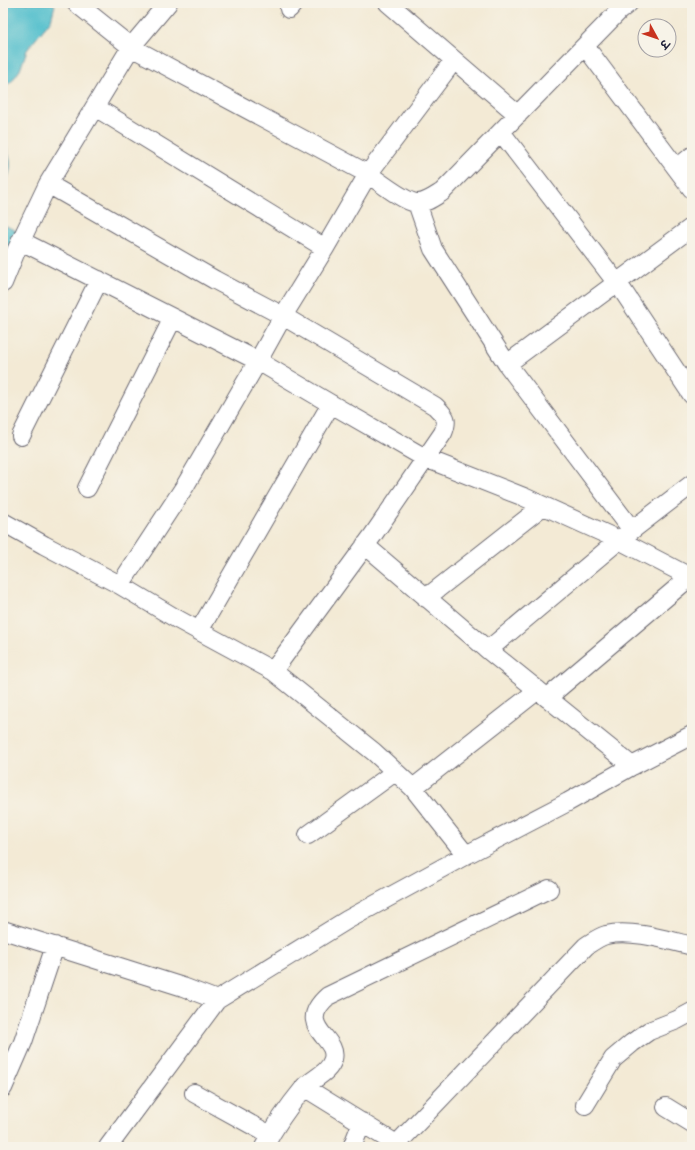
<svg xmlns="http://www.w3.org/2000/svg" width="695" height="1150" font-family="'Shantell Sans','Playpen Sans Deva',sans-serif">
	<style>
		.water { fill: #54c0cd; stroke: #3b7184 }
		.lines { fill: none; stroke-linecap: round; stroke-linejoin: round }
		.minor-casing { stroke: #6b6871; stroke-width: 20 }
		.minor { stroke: #fff; stroke-width: 18 }
	</style>
	<rect width="100%" height="100%" fill="#f7f3e8"/>
	<filter id="ink" filterUnits="userSpaceOnUse"><feTurbulence type="fractalNoise" baseFrequency=".025" numOctaves="2"/><feDisplacementMap in="SourceGraphic" scale="8" xChannelSelector="R" yChannelSelector="G"/><feConvolveMatrix kernelMatrix="1 2 1 2 8 2 1 2 1" color-interpolation-filters="sRGB"/></filter>
	<filter id="wash" filterUnits="userSpaceOnUse"><feTurbulence type="fractalNoise" baseFrequency=".012" numOctaves="4" result="noise"/><feDisplacementMap in="SourceGraphic" scale="16" xChannelSelector="R" yChannelSelector="G"/><feGaussianBlur stdDeviation="0.9" result="paint"/><feColorMatrix in="noise" values="0 0 0 0 0 0 0 0 0 0 0 0 0 0 0 0 0 1.4 0 .05"/><feComposite in="paint" operator="in"/></filter>
	<g filter="url(#wash)">
		<rect width="100%" height="100%" fill="#f3ead5"/>
		<path class="water" d="M3,3H51L55,5L51,20L27,50L20,70L11,82L3,87Z
			M3,136C9,158 16,165 3,187Z
			M3,224L18,232L3,267Z"/>
	</g>
	<g filter="url(#ink)">
		<g class="lines">
			<defs>
				<path id="minor" d="M76,3L131,47L368,174C380,182 403,201 416,203C425,204 434,197 442,192L619,11L629,3
					M388,3L518,115
					M289,9L294,3
					M585,46L692,189
					M95,107L325,248
					M501,132L623,291L692,395
					M677,168L692,156
					M48,184L215,280L283,316L435,406C445,416 449,419 443,433L373,535L273,671
					M417,203L433,249L507,364L632,530
					M21,241L258,361L331,404L425,458L524,497L619,540L692,578
					M3,283L16,251L48,184L131,47L168,3
					M507,364L692,227
					M21,436L99,280
					M87,488L173,318
					M3,522L44,545L120,585L177,619L273,671L374,752L413,788L466,855
					M365,545L488,650L632,766
					M120,585L185,486L258,361L283,316L325,248L368,174L454,60
					M426,598L543,506
					M199,631L331,404
					M488,650L619,540L692,484
					M547,698L690,577
					M413,788L538,690
					M308,835L395,772
					M3,930L183,987L217,1000
					M304,1087L401,1147
					M3,1088L23,1042L55,946
					M194,1093L270,1135
					M585,1105L613,1059L632,1043L649,1031L677,1020L692,1012
					M666,1107L692,1123
					M397,1144L586,946C592,942 599,937 606,935C631,929 667,940 692,946
					M108,1147L217,1000L347,920L466,855L568,802L632,766L692,735
					M264,1147C274,1128 289,1106 303,1089C312,1078 329,1074 333,1059C339,1037 293,1027 328,996L549,889
					M352,1147L362,1122"/>
			</defs>
			<use href="#minor" class="minor-casing"/>
			<use href="#minor" class="minor"/>
		</g>
	</g>
	<rect width="695" height="1150" fill="none" stroke="#f7f3e8" stroke-width="16"/>
	<g transform="translate(657 38) rotate(130)"><circle r="19" fill="#f7f3e8" stroke="#a29fa3"/>
	<path d="M0-3L7 15L0 10L-7 15Z" fill="#c8321e"/>
	<text y="-6" font-size="11" font-weight="bold" text-anchor="middle" fill="#22223b">उ</text>
	</g>
</svg>
